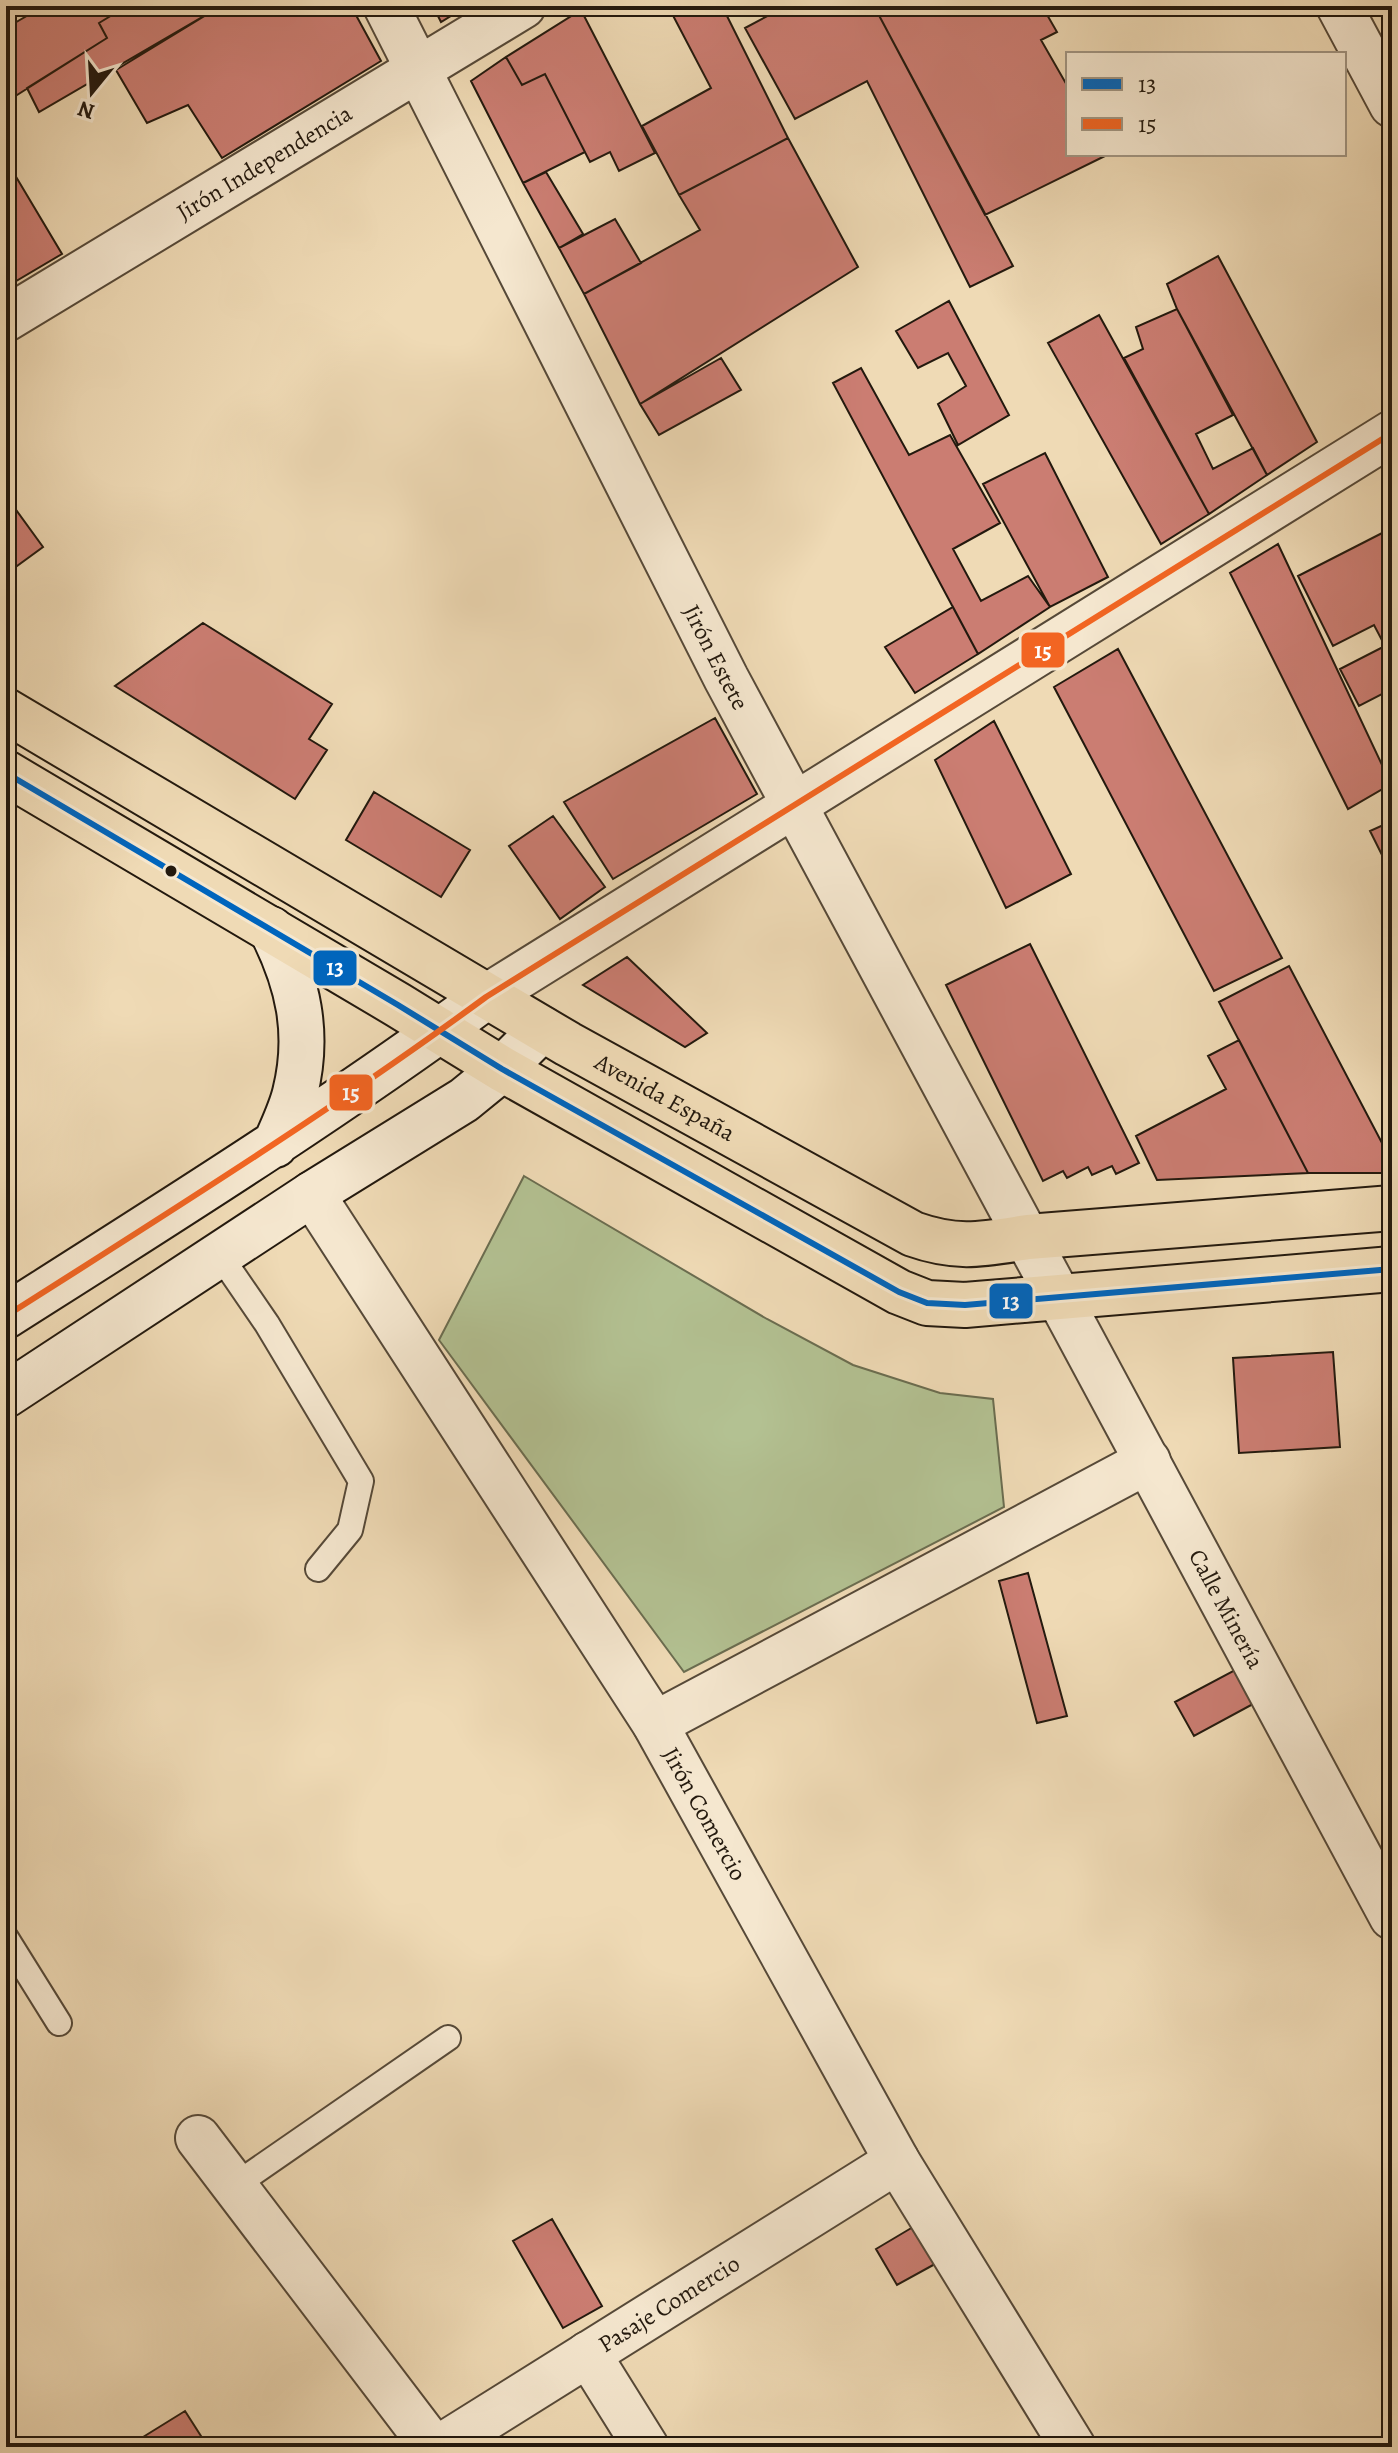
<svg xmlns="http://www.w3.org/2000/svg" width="1398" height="2453" font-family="Alegreya,serif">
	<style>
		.green { fill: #b3c192; stroke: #6b6d50; stroke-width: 2 }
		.building { fill: #cb7d72; stroke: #23190e; stroke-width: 2 }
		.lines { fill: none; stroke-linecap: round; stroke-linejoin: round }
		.service-casing { stroke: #564938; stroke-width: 28 }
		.minor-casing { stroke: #564938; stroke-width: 48 }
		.tertiary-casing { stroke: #564938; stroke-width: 48 }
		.secondary-casing { stroke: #23190e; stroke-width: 48 }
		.primary-casing { stroke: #23190e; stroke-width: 48 }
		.service { stroke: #f5e7cf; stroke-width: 24 }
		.minor { stroke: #f5e7cf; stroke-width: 44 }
		.tertiary { stroke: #f5e7cf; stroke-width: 44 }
		.secondary { stroke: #f5e7cf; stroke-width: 44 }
		.primary { stroke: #efdab5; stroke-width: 44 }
		.bus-1-casing { stroke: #f5e7cf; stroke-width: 12 }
		.bus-2-casing { stroke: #f5e7cf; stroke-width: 12 }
		.bus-1 { stroke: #0065bd; stroke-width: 6 }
		.bus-2 { stroke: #f26522; stroke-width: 6 }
		.bus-dot { fill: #23190e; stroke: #f5e7cf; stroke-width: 3 }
		.labels { text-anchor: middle; stroke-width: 8; stroke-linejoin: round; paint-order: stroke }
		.street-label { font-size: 24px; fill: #23190e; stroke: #f5e7cf }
		.line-badge { stroke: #f5e7cf; stroke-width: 3 }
		.badge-label { font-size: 22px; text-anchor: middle; font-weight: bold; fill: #fff }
	</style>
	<rect width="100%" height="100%" fill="#efdab5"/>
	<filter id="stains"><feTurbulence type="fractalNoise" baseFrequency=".0025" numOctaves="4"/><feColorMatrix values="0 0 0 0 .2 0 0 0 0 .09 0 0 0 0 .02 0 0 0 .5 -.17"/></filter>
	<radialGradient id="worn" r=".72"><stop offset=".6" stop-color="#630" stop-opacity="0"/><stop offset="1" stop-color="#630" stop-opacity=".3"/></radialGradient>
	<path class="green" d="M524,1176L767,1319L853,1365L940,1393L993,1399L1004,1507L684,1672L439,1340Z"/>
	<path class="building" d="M44,6H127L99,23L107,38L6,102V28Z
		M127,6H221L39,112L27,88L107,38L99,23Z
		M221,6H351L381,61L222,158L188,105L147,123L116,70Z
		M433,6H467L441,22Z
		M668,6H722L788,138L679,195L642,126L711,88Z
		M786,6H874L1013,266L970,287L867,81L795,119L745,28Z
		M874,6H1042L1057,32L1041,40L1068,87V154H1109L985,215Z
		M1378,6H1392V30Z
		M581,10L655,153L619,171L610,152L590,162L545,74L522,85L506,57Z
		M506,57L522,85L545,74L585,152L523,183L471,81Z
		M788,138L858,267L640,404L584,294L700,230L679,195Z
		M6,160L62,254L6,287Z
		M546,172L583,234L559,248L523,183Z
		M615,219L641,263L584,294L559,248Z
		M1218,256L1317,442L1267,475L1177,309L1167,284Z
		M949,301L1009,415L958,445L938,404L966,386L948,353L918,368L896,331Z
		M1177,309L1233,415L1196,434L1213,469L1253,448L1267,475L1209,514L1124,358L1143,349L1136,327Z
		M1099,315L1209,514L1161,544L1048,343Z
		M721,358L741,390L659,435L640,404Z
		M861,368L909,455L950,435L1000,523L953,549L981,601L1028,576L1050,607L978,654L833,383Z
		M1045,453L1108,577L1050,607L983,484Z
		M6,496L43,547L6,574Z
		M1392,528V689L1359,706L1340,669L1385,646L1374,625L1333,646L1298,576Z
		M1278,544L1391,784L1348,809L1230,573Z
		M953,607L978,654L915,693L885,647Z
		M203,623L332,704L309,739L327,750L295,799L115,686Z
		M1118,649L1282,958L1214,991L1054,687Z
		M715,718L757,794L613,879L564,802Z
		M994,721L1071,874L1006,908L935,760Z
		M374,792L470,850L441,897L346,840Z
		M553,816L605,887L560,919L509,846Z
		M1392,821V875L1370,831Z
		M1030,944L1139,1163L1116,1174L1112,1166L1092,1175L1088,1167L1067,1178L1063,1171L1043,1181L946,985Z
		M627,957L707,1033L685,1047L583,985Z
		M1289,966L1392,1162V1173H1308L1219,1002Z
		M1239,1040L1308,1173L1157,1180L1136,1136L1226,1089L1208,1056Z
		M1333,1352L1340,1447L1239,1453L1233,1358Z
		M1028,1573L1067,1716L1037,1723L999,1581Z
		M1235,1670L1253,1704L1194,1736L1175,1702Z
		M552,2219L602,2306L563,2328L513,2241Z
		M913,2227L935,2264L897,2285L876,2249Z
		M185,2411L208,2447H138L135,2442Z"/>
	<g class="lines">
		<defs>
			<path id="service" d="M219,1254L267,1324L361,1481L350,1530L318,1569
				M6,1938L59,2023
				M234,2186L448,2038"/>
			<g id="minor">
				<path id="s1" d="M386,6L726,678L1392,1917"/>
				<path d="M1339,6L1392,105"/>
				<path id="s2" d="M6,319L523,6"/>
				<path id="s3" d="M312,1194L655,1724L897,2161L1073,2447"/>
				<path d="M655,1724L1148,1461"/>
				<path d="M198,2138L433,2447"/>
				<path d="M588,2354L646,2447"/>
				<path id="s4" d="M440,2447L897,2161"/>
			</g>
			<path id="tertiary" d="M486,997L1392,433"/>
			<path id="secondary" d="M271,929C298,982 310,1033 295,1093C291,1110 282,1128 275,1145
				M6,1316C168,1213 331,1111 486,997
				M6,1395L312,1194L464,1100L502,1069L542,1029"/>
			<g id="primary">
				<path id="s5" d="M6,711L568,1044L913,1234C958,1250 983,1244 1028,1237L1392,1208"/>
				<path d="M6,773L398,1005L502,1069L899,1292L927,1303L965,1305L1392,1269"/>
			</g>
		</defs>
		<use href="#service" class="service-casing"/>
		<use href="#minor" class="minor-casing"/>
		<use href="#tertiary" class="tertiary-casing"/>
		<use href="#secondary" class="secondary-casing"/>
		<use href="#primary" class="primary-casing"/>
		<use href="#service" class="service"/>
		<use href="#minor" class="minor"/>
		<use href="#tertiary" class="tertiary"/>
		<use href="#secondary" class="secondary"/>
		<use href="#primary" class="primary"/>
		<defs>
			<path id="bus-1" d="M6,773L398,1005L502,1069L899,1292L927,1303L965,1305L1392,1269"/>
			<path id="bus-2" d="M6,1316C168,1213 331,1111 486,997L1392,433"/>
		</defs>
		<use href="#bus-1" class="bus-1-casing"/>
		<use href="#bus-2" class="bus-2-casing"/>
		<use href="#bus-1" class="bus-1"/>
		<use href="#bus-2" class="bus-2"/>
	</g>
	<circle class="bus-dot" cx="171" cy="871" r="7"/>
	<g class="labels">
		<g class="street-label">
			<text dy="8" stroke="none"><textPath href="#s2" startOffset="302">Jirón Independencia</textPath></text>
			<text dy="8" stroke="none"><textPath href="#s1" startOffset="730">Jirón Estete</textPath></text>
			<text dy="8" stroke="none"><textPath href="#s5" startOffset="764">Avenida España</textPath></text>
			<text dy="8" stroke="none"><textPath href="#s1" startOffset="1810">Calle Minería</textPath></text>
			<text dy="8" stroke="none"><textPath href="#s3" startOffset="734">Jirón Comercio</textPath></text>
			<text dy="8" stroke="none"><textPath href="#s4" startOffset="270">Pasaje Comercio</textPath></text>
		</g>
	</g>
	<g class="line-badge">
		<rect x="1020" y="631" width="46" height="38" rx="8" fill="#f26522"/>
		<rect x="312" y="949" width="46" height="38" rx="8" fill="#0065bd"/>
		<rect x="328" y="1073" width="46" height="39" rx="8" fill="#f26522"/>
		<rect x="988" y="1282" width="46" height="38" rx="8" fill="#0065bd"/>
	</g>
	<g class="badge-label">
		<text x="1043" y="658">15</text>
		<text x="335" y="975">13</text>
		<text x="351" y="1100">15</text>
		<text x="1011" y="1309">13</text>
	</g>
	<rect width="1398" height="2453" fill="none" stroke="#efdab5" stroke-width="32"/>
	<rect x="8" y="8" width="1382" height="2437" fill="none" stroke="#23190e" stroke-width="4"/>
	<rect x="16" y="16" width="1366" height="2421" fill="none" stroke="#23190e" stroke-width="2"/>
	<rect x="1066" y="52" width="280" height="104" fill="#f5e7cf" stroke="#a19582" stroke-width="2"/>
	<rect x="1082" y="78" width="40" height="12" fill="#0065bd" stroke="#a19582" stroke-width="2"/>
	<text x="1138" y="92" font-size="24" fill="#23190e">13</text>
	<rect x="1082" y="118" width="40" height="12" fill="#f26522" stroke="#a19582" stroke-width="2"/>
	<text x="1138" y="132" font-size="24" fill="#23190e">15</text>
	<g transform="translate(92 92) rotate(198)" stroke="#f5e7cf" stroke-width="6" paint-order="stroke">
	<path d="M0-6L14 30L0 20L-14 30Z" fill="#23190e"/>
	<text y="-12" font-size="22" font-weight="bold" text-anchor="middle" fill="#23190e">N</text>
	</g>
	<rect width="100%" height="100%" filter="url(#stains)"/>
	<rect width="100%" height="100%" fill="url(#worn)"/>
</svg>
